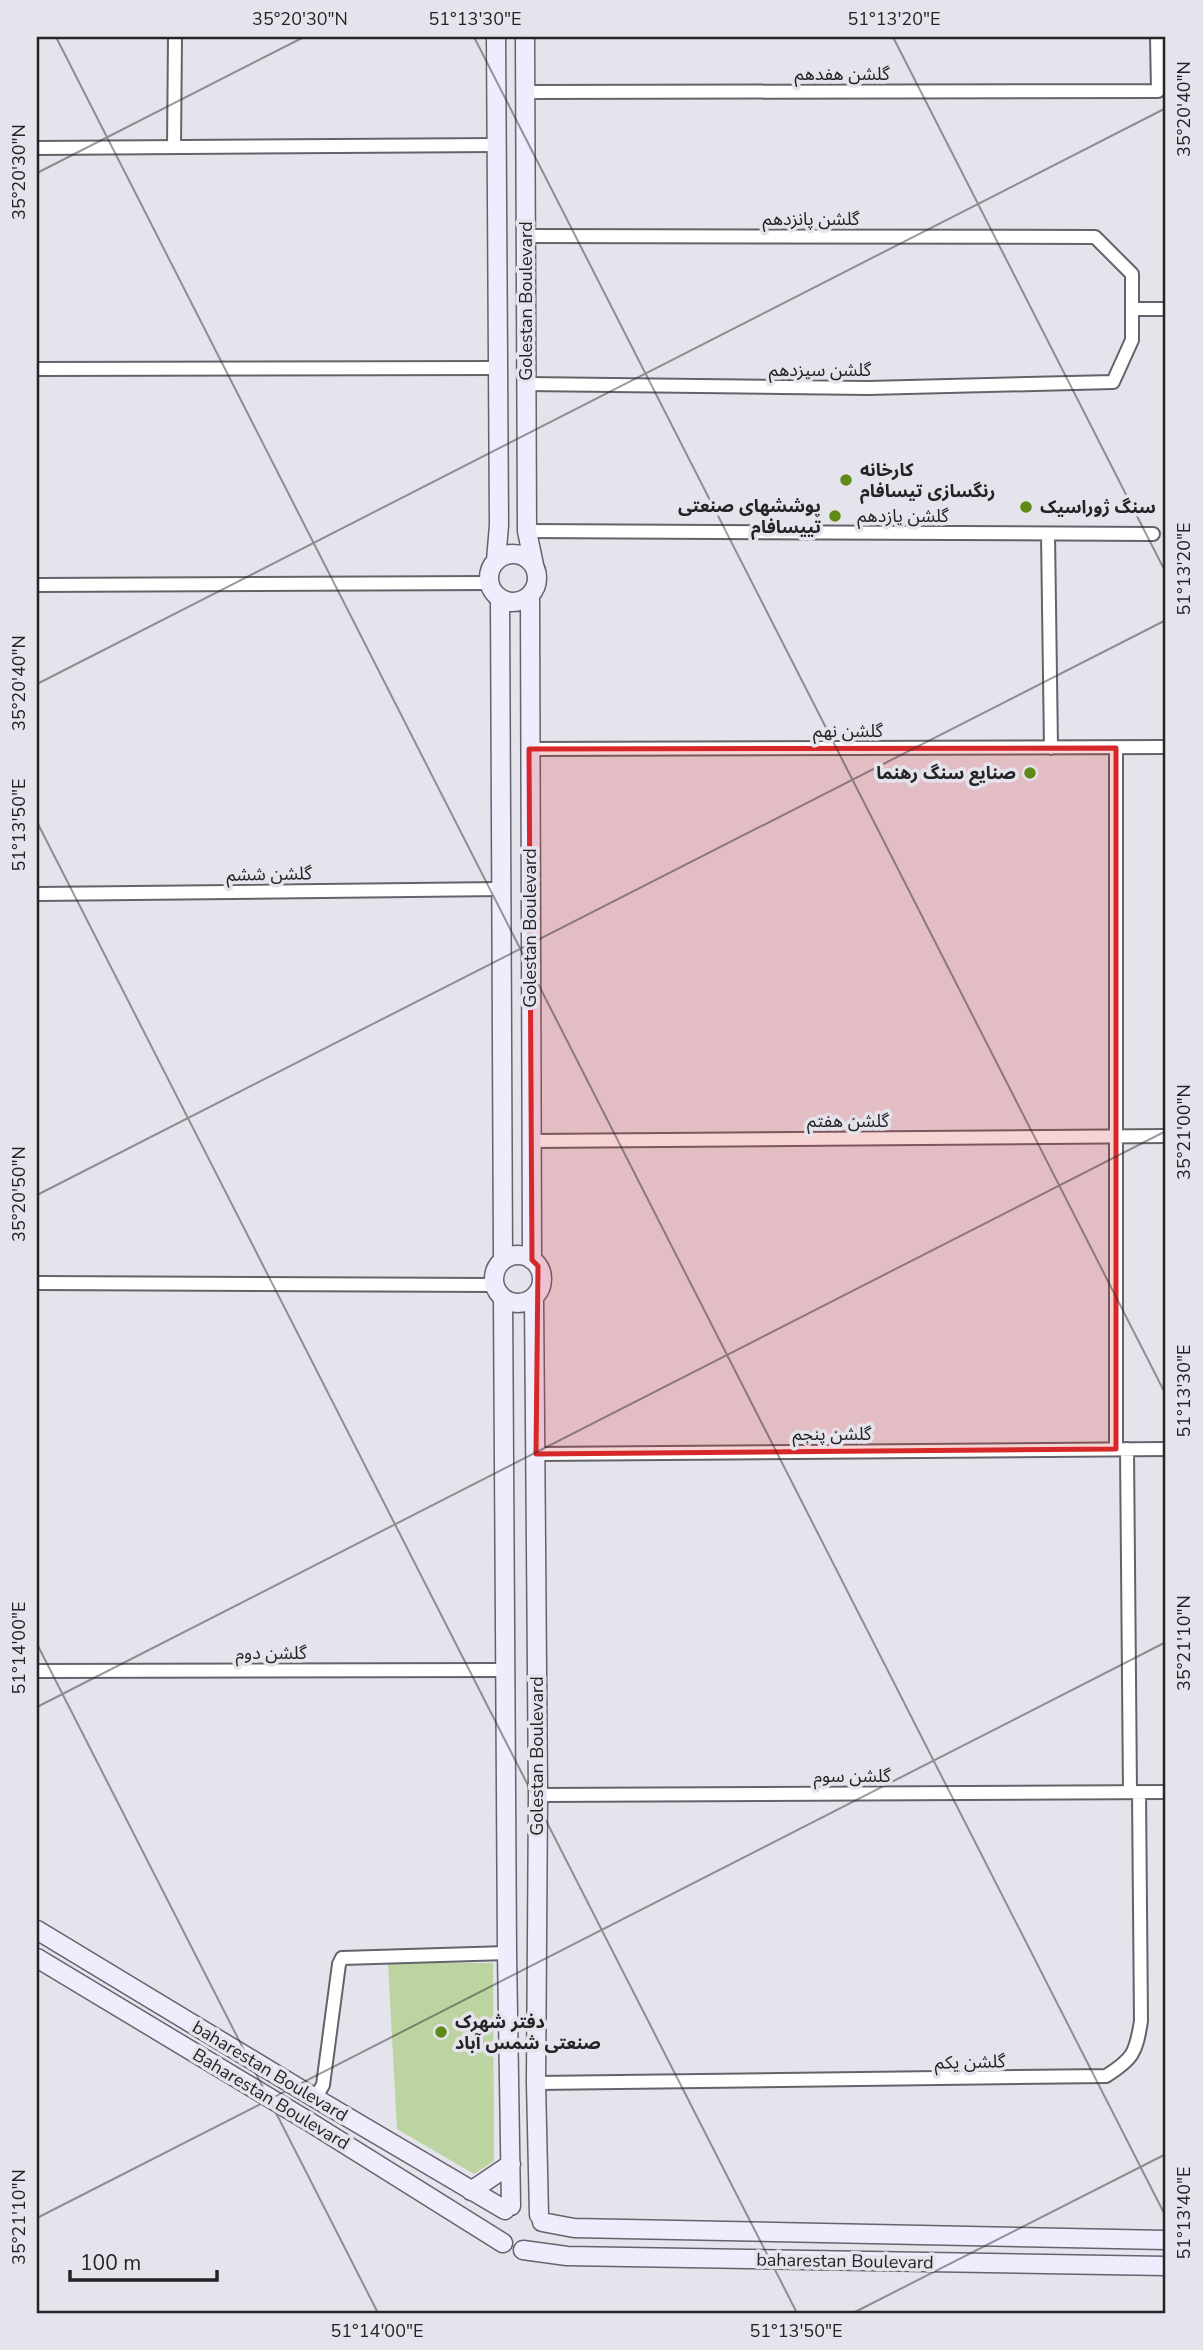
<svg xmlns="http://www.w3.org/2000/svg" width="1203" height="2350" font-family="'Nunito Sans','Noto Sans Arabic',sans-serif">
	<style>
		.green { fill: #bcd4a1 }
		.lines { fill: none; stroke-linecap: round; stroke-linejoin: round }
		.street-casing { stroke: #64636a; stroke-width: 16 }
		.secondary-casing { stroke: #64636a; stroke-width: 21 }
		.street { stroke: #fff; stroke-width: 12 }
		.secondary { stroke: #efecfd; stroke-width: 18 }
		.marked { fill: #d62828; fill-opacity: 0.2; stroke: #d62828; stroke-width: 5; stroke-linejoin: round }
		.ticks { fill: none; stroke: #242326; stroke-width: 2; stroke-opacity: 0.45 }
		.poi-dot { fill: #608a17; stroke: #e5e4ec; stroke-width: 2.5 }
		.labels { text-anchor: middle; stroke-width: 7; stroke-linejoin: round; paint-order: stroke }
		.street-label { font-size: 18px; fill: #242326; stroke: #e5e4ec }
		.poi-label { font-size: 18px; font-weight: bold; fill: #242326; stroke: #e5e4ec; text-anchor: start }
		.neatline { fill: none; stroke: #242326; stroke-width: 2.5 }
		.ticks-label { font-size: 18px; text-anchor: middle; fill: #242326 }
	</style>
	<rect width="100%" height="100%" fill="#e5e4ec"/>
	<path class="green" d="M388,1963H493L494,2161L474,2174L397,2129Z"/>
	<g class="lines">
		<defs>
			<path id="street" d="M526,92L1158,91L1157,37
				M174,147L175,37
				M37,148L497,145
				M1132,309H1166
				M37,369L498,368
				M526,384L868,388L1113,382L1132,340V274L1095,237L526,236
				M527,531L1153,534
				M1048,534L1051,748
				M37,585L490,583
				M529,749L1166,747
				M37,894L501,889
				M531,1141L1166,1136
				M37,1283L494,1285
				M1116,1449V748
				M1127,1449L1130,1792
				M536,1454L1166,1449
				M37,1671L506,1670
				M538,1795L1166,1792
				M536,2083L1106,2076C1133,2059 1136,2053 1141,2021L1139,1792
				M315,2098L323,2085L339,1964L342,1958L507,1953"/>
			<path id="secondary" d="M496,37L499,525L496,561
				M525,37L527,531L534,565
				M489 578a24 24 0 1 1 48 0a24 24 0 1 1-48 0Z
				M530,595L532,1260
				M500,598L503,1260
				M494 1279a24 24 0 1 1 48 0a24 24 0 1 1-48 0Z
				M534,1297L538,1795L536,2083L539,2215
				M503,1298L507,1953L511,2206
				M37,1930L315,2098L505,2210
				M37,1958L308,2121L503,2243
				M471,2191L511,2164
				M542,2222L574,2228L1166,2240
				M523,2250L567,2256L1166,2266"/>
		</defs>
		<use href="#street" class="street-casing"/>
		<use href="#secondary" class="secondary-casing"/>
		<use href="#street" class="street"/>
		<use href="#secondary" class="secondary"/>
	</g>
	<path class="marked" d="M1116,748V1449L536,1454L538,1266L532,1260L529,749Z"/>
	<path class="ticks" d="M56,37L1166,2217M474,37L1166,1395M893,37L1166,573M37,173L304,37M37,684L1166,108M37,822L797,2313M37,1195L1166,620M37,1644L378,2313M37,1707L1166,1131M37,2218L1166,1642M853,2313L1166,2154"/>
	<g class="poi-dot">
		<circle cx="846" cy="480" r="7"/>
		<circle cx="1026" cy="507" r="7"/>
		<circle cx="835" cy="516" r="7"/>
		<circle cx="1030" cy="773" r="7"/>
		<circle cx="441" cy="2032" r="7"/>
	</g>
	<g class="labels">
		<g class="street-label">
			<text x="842" y="80">گلشن هفدهم</text>
			<text x="811" y="225">گلشن پانزدهم</text>
			<text transform="translate(526 301) rotate(-90)" y="6">Golestan Boulevard</text>
			<text x="820" y="376">گلشن سیزدهم</text>
			<text x="903" y="522">گلشن یازدهم</text>
			<text x="848" y="737">گلشن نهم</text>
			<text transform="translate(269 874) rotate(-1)" y="6">گلشن ششم</text>
			<text transform="translate(530 928) rotate(-90)" y="6">Golestan Boulevard</text>
			<text x="848" y="1127">گلشن هفتم</text>
			<text x="832" y="1440">گلشن پنجم</text>
			<text x="271" y="1659">گلشن دوم</text>
			<text transform="translate(537 1756) rotate(-90)" y="6">Golestan Boulevard</text>
			<text x="852" y="1782">گلشن سوم</text>
			<text transform="translate(970 2062) rotate(-1)" y="6">گلشن یکم</text>
			<text transform="translate(270 2071) rotate(31)" y="6">baharestan Boulevard</text>
			<text transform="translate(271 2099) rotate(31)" y="6">Baharestan Boulevard</text>
			<text transform="translate(845 2261) rotate(1)" y="6">baharestan Boulevard</text>
		</g>
		<g class="poi-label">
			<text x="860" y="476">کارخانه<tspan x="860" dy="21">رنگسازی تیسافام</tspan></text>
			<text x="821" y="512" text-anchor="end">پوششهای صنعتی<tspan x="821" dy="21">تییسافام</tspan></text>
			<text x="1040" y="513">سنگ ژوراسیک</text>
			<text x="1016" y="779" text-anchor="end">صنایع سنگ رهنما</text>
			<text x="455" y="2028">دفتر شهرک<tspan x="455" dy="21">صنعتی شمس آباد</tspan></text>
		</g>
	</g>
	<rect width="1203" height="2350" fill="none" stroke="#e5e4ec" stroke-width="77"/>
	<path d="M70 2270v10h147v-10" fill="none" stroke="#242326" stroke-width="3.5"/>
	<text x="80" y="2270" font-size="21" fill="#242326" stroke="#e5e4ec" stroke-width="5" paint-order="stroke">100 m</text>
	<rect x="38" y="38" width="1126" height="2274" class="neatline"/>
	<g class="ticks-label">
		<text x="300" y="25">35°20'30"N</text>
		<text x="475" y="25">51°13'30"E</text>
		<text x="894" y="25">51°13'20"E</text>
		<text transform="translate(1184 109) rotate(-90)" y="6">35°20'40"N</text>
		<text transform="translate(19 172) rotate(-90)" y="6">35°20'30"N</text>
		<text transform="translate(1184 569) rotate(-90)" y="6">51°13'20"E</text>
		<text transform="translate(19 683) rotate(-90)" y="6">35°20'40"N</text>
		<text transform="translate(19 825) rotate(-90)" y="6">51°13'50"E</text>
		<text transform="translate(1184 1132) rotate(-90)" y="6">35°21'00"N</text>
		<text transform="translate(19 1194) rotate(-90)" y="6">35°20'50"N</text>
		<text transform="translate(1184 1391) rotate(-90)" y="6">51°13'30"E</text>
		<text transform="translate(1184 1643) rotate(-90)" y="6">35°21'10"N</text>
		<text transform="translate(19 1648) rotate(-90)" y="6">51°14'00"E</text>
		<text transform="translate(1184 2213) rotate(-90)" y="6">51°13'40"E</text>
		<text transform="translate(19 2217) rotate(-90)" y="6">35°21'10"N</text>
		<text x="377" y="2337">51°14'00"E</text>
		<text x="796" y="2337">51°13'50"E</text>
	</g>
</svg>
